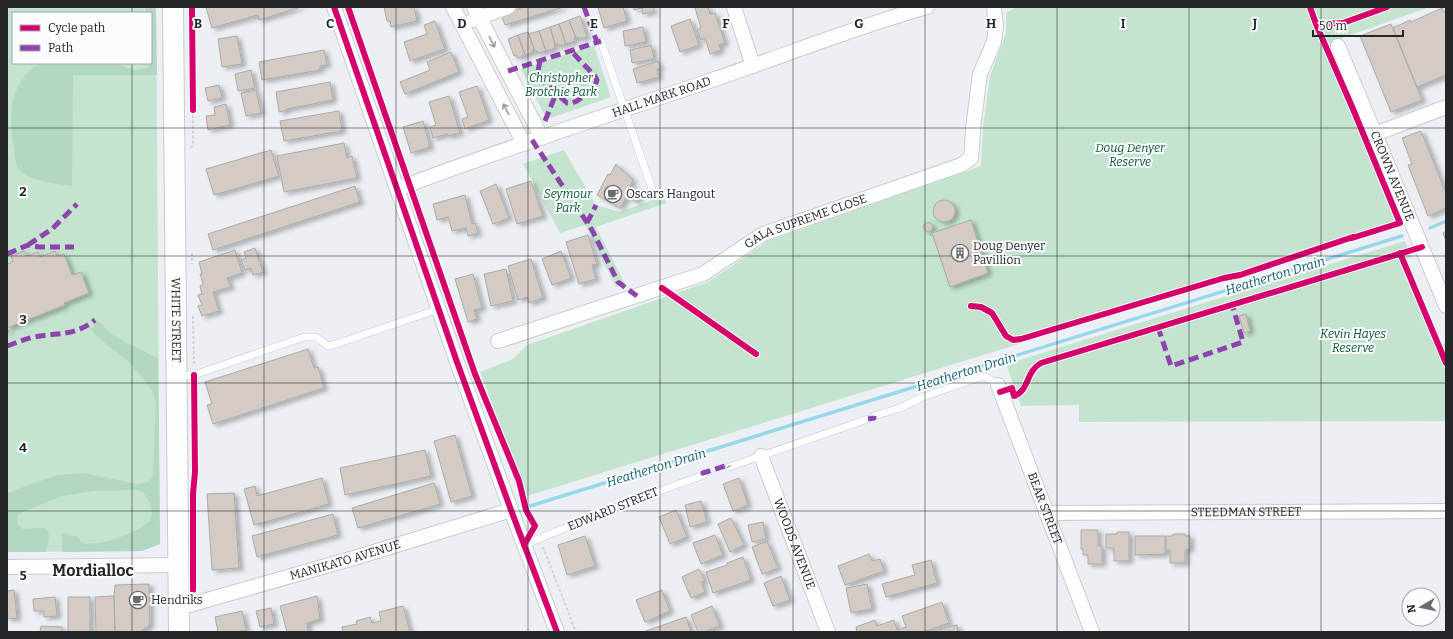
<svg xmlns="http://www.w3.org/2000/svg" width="1453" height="639" font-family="Bitter,serif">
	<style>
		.green { fill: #c4e4d0; fill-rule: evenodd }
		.forest { fill: #b2d8c1 }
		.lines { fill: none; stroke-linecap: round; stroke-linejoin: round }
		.stream { stroke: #97d8eb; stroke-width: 3.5 }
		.building { fill: #d5cbc5; stroke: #ababab; filter: url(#shadow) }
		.lane-casing { stroke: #c9cbcf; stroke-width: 8 }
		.street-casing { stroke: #c9cbcf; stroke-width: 16 }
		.secondary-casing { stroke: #c9cbcf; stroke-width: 22 }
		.path { stroke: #d2d3d5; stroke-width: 2; stroke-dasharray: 3 2; stroke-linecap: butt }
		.lane { stroke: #fcfdfd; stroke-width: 7 }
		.street { stroke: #fcfdfd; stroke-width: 14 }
		.secondary { stroke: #fcfdfd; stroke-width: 20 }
		.quiet { stroke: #8e44ad; stroke-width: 5; stroke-dasharray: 10 5; stroke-linecap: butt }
		.cycleway-casing { stroke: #fbfcfe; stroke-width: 8 }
		.cycleway { stroke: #d6006c; stroke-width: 6 }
		.oneway { stroke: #9b9c9e }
		.grid { fill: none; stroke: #242629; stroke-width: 1; stroke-opacity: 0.55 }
		.labels { text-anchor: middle; stroke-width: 4; stroke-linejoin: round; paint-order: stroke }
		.park-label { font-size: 12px; font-style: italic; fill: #06572e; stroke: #fbfcfe }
		.street-label { font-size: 12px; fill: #242629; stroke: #fbfcfe }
		.poi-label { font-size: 12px; fill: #242629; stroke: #fbfcfe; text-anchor: start }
		.water-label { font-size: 13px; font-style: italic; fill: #115d6f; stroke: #fbfcfe }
		.district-label { font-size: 16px; font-weight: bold; fill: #242629; stroke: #fbfcfe }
		.grid-label { font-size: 13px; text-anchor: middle; font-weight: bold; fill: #242629; stroke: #fbfcfe; stroke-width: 4; stroke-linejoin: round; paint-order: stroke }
	</style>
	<defs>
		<filter id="shadow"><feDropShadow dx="4" dy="2.5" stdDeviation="2" flood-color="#0004"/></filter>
	</defs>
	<rect width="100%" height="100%" fill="#ecf0f4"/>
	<path class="green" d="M7,7H156L160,544L142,551L7,552ZM13,13H151V63H13Z
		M1016,7H1430L1342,38L1327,51L1397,226L1353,237L1290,260L527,496L480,372L513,359L527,345L708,282L768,241L981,166L983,128L990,76L1006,33V13Z
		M594,45L611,97L551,118L544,114L521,69Z
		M564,150L596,205L620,212L664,196L666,203L596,227L625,284L616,287L585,225L560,233L523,164Z
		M1405,241L1411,257L1405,260L1441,345L1446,343V421L1079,422V405L1021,406L1006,364Z"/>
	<path class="forest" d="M146,7H156L157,75H73L72,186C58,184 28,181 19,170C15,165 15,154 14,147C12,134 10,120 12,107C14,89 25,70 41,63H118C129,70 136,72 149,67V63H151V13H146Z
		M98,320C110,336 126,343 144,351C148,354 153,357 158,357L160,544L142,551L62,552V533L79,537L81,542L83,544C91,543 100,543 108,541C117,539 149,527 151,518C154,508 148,500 143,492L136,490L93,491L62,496L20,513L17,517L18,526L23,529L46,528C51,534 48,544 46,552H7V493L57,475L84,473L137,484C145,483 150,483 153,476L156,402L152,391L144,379L128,361L108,346L91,330Z"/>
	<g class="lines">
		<path class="stream" d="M1430,228L1446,221
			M530,506L1402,236"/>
	</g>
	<path class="building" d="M206,7H301L259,20L258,15L212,28Z
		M384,7H414L417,21L391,27L390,21H387Z
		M524,7H564L505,25L501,14Z
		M598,7H623L627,21L604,28Z
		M633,7H653L654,11L643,14L642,8L634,10Z
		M698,7H708L710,14L715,13L725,43L719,45L721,50L710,54L705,38L701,40L697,30L701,28L695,8Z
		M1442,8L1443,12L1446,10V75L1417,87L1393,28L1410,20L1411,22Z
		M580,16L587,37L579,39L578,37L576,38L569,20Z
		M690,19L699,45L680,52L671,26Z
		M569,20L576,38H574L575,41L566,44L559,24Z
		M435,21L445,49L410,61L404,42L427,34L424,25Z
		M559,24L566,44L558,46V44H555L550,27Z
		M1391,24L1422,100L1391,112L1360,36Z
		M550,27L555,44L554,45L555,48L546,51L539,31Z
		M643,27L646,42L625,46L623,31Z
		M539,31L546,51L538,53L537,51L535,52L529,34Z
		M528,32L534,49L532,50L533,52L525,55L518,35Z
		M518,35L525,55L517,58L516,55L514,56L508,39Z
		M237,36L242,64L222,67L218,39Z
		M651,45L654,59L632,63L630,50Z
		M324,50L327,65L320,66V70L262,80L259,62Z
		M451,52L459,72L405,94L400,82L430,70L427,62Z
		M658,61L660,68L657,69L659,77L637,83L633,69Z
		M251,70L255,88L238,91L235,74Z
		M330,82L333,100L287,109V110L279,112L276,92Z
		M219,85L222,98L208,101L205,88Z
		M477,86L489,120L465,129L462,119L468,117L459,92Z
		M256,90L261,113L246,116L241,93Z
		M449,96L460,133L448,136L447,134L433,138L430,127L436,125L429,102Z
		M226,104L230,125L208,130L206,116L215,115L214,107Z
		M339,111L342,131L284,141L280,121Z
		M423,121L430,147L411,153L403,127Z
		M1421,131L1446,193V208L1428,216L1408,165L1412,164L1402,138Z
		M344,143L347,158L352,156L357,178L284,192L277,156Z
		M271,150L279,176L214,195L206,169Z
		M616,164L633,180L630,186L642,193L636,202L627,196L620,208L597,195L608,174L610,175Z
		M531,181L543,216L517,224L506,189Z
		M496,184L509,218L493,224L480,191Z
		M355,186L360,202L213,250L208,234Z
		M465,195L472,224L475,223L478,233L468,236L466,228L452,231L448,217L437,220L433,204Z
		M933 211a11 11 0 1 1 22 0a11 11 0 1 1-22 0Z
		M971,220L988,273L950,287L932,233Z
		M923.5 227a4.5 4.5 0 1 1 9 0a4.5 4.5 0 1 1-9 0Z
		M1446,231V241L1443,233Z
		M588,235L597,264L592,265L596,279L579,284L566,242Z
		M255,248L263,272L253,275L251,268L245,270L241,260L246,258L244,252Z
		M235,250L242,273L227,278L231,287L213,292L219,311L202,316L198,306L202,305L198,295L202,294L200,286L203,284L200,274H202L199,262Z
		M24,251L27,256L38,252L40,257L55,251L57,256L64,254L72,275L81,272L89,293L64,303L65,305L7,328L9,332L7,333V264L13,262L11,256Z
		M561,251L571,278L552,285L542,259Z
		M531,259L543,298L529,303L527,297L518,300L508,266Z
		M506,269L513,301L491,306L484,274Z
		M473,274L482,308L474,310L477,319L468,322L455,279Z
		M1246,314L1250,331L1244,333L1239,316Z
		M308,349L314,368L318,367L324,388L213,424L207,405L212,404L205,382Z
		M455,435L472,496L451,502L434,441Z
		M425,450L431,476L345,495L340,468Z
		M322,478L329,504L254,525L244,489L255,486L257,496Z
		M739,478L748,505L733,511L723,484Z
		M434,483L440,504L358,528L352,508Z
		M234,493L239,568L212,570L207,494Z
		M701,501L707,522L690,527L685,505Z
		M676,510L687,537L670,544L659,517Z
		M333,514L338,535L257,557L252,536Z
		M731,518L744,545L730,552L718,524Z
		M763,522L766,539L752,542L748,525Z
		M1081,530H1098V546H1102V564H1088V555H1083V549H1081Z
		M1117,532H1129V561H1114V548H1106V534H1117Z
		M1173,534H1185V536H1190V549L1185,550V563H1170V550H1166V536H1173Z
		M715,535L723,555L701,564L693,543Z
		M585,536L595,566L567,575L558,545Z
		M1135,536H1165V554L1135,555Z
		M767,541L778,568L762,574L752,547Z
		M869,554L872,561L880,559L884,571L845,585L838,566Z
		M743,557L751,580L713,593L706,572L727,565V563Z
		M931,560L937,583L886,597L882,584L915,575L912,565Z
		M699,569L705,581L701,582L705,592L691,598L682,577Z
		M781,576L790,600L773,606L764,583Z
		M149,584L150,625L140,632H115L114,596L115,585Z
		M867,584L872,609L851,613L846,588Z
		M14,590L17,618L7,619V591Z
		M662,590L670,611L645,622L636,600Z
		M114,596L115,632H96L95,597Z
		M317,596L320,619L307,623L308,632H287L280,606Z
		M55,597L57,616L44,617V611H34L33,599Z
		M68,597H90V632H68Z
		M942,602L949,623L923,632H857L856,627L875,620L877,626L894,620L897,630L906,627L902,616Z
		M403,606L410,632H343L342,627L357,624L356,621L370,617L372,623L381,621L379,612Z
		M712,606L720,626L704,632H698L691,615Z
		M271,608L274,624L260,627L256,611Z
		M242,611L246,630L236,632H218L215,617Z
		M686,617L691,632H643Z
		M957,625L958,632H940V629Z
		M41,626L62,627V632H40Z"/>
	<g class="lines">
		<defs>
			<path id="lane" d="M601,41L654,195
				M177,376L194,375L304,337H316L328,346L336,344L439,309
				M874,416L900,408L923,397L980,377H986L998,385
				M729,467L868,419
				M524,545C583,520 643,496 704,475"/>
			<g id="street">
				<path d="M334,7L457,362L511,510L557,632"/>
				<path d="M453,7L524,144"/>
				<path d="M474,7L542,138"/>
				<path d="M734,7L753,66"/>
				<path d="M473,20L508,7"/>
				<path id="s1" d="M1338,46L1375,134L1446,306"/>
				<path d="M1375,134L1446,107"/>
				<path id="s2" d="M397,189C502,149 609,115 715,79C786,55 855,27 927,7"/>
				<path id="s3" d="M498,341L703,274L763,234L961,165L971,158L972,147L973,128L980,74L994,42L996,27L994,7"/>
				<path id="s4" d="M998,385L1092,632"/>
				<path id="s5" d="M761,456L828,632"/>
				<path id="s6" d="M1046,513L1446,511"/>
				<path d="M7,567L179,565"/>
				<path id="s7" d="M179,608L354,558L511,510"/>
			</g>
			<g id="secondary">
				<path id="s8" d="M173,7L179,632"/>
			</g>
		</defs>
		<use href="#lane" class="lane-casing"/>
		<use href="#street" class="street-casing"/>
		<use href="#secondary" class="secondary-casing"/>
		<path class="path" d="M191,148L193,144V110
			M192,253V264
			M193,316L194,366
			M535,526L536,530
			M543,547L576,632"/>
		<use href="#lane" class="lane"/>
		<use href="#street" class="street"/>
		<use href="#secondary" class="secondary"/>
		<path class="quiet" d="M584,7L597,42
			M540,61L538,71L541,79L567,103H572L577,101L594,88L597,80L595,76L571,51
			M508,71L601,41
			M545,121L557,91
			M532,140L592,230L618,282L637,296
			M587,223L596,205
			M28,245L52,229L77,204
			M7,254L28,245L39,247H74
			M1158,327L1171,366L1243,342L1232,304
			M7,346C16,343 24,339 34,337C59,332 73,337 95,320
			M868,419L874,418V416
			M704,475L703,473L728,465L729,467"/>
		<defs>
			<path id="cycleway" d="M192,7L193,110
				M334,7L457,362L511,510L557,632
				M348,7L475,374L519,481L526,510L535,526L524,545
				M1310,7L1316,24L1353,109L1400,223L1352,238
				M1316,24L1343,23L1387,7
				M1400,253L1446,363
				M662,288L756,354
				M971,306L981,307L992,313L1006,336L1013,340L1021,339L1224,278L1240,275L1353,237
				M1000,392L1012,388L1014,396C1030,390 1025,372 1041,363L1422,247
				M193,590V494L195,472L194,375"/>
		</defs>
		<use href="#cycleway" class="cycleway-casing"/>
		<use href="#cycleway" class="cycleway"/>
	</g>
	<defs><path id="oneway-shaft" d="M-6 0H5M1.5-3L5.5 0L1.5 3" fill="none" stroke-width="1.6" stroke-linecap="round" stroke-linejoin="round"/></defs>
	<g class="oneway">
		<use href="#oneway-shaft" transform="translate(492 42) rotate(63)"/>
		<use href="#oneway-shaft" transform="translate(506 109) rotate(-117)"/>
	</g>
	<path class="grid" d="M132,7V13M264,7V632M396,7V632M528,7V632M660,7V632M793,7V632M925,7V632M1057,7V632M1189,7V632M1321,7V632M132,63V632M7,128H1446M7,256H1446M7,383H1446M7,511H1446"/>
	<defs>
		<symbol id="cafe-ring" viewBox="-11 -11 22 22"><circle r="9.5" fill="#fbfcfe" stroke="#6a6d70" stroke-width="1.5"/><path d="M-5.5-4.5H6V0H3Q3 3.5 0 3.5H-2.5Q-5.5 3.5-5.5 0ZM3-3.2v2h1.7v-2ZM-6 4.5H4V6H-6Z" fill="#6a6d70"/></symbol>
		<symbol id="building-ring" viewBox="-11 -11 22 22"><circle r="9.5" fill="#fbfcfe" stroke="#6a6d70" stroke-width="1.5"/><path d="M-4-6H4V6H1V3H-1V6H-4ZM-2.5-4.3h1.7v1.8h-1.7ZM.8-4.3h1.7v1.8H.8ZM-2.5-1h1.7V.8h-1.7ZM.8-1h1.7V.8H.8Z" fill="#6a6d70"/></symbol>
	</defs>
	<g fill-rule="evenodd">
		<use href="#cafe-ring" x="603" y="184" width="20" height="20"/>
		<use href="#building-ring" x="950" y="243" width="20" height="20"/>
		<use href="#cafe-ring" x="128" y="590" width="20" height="20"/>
	</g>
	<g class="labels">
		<g class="park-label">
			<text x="561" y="82">Christopher<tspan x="561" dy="14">Brotchie Park</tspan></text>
			<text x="1130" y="152">Doug Denyer<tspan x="1130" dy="14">Reserve</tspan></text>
			<text x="568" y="198">Seymour<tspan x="568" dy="14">Park</tspan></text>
			<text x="1353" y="338">Kevin Hayes<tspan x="1353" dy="14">Reserve</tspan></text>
		</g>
		<g class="street-label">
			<text dy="4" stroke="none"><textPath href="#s2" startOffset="280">HALL MARK ROAD</textPath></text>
			<text dy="4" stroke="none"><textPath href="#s1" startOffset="141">CROWN AVENUE</textPath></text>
			<text dy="4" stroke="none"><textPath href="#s3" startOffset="332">GALA SUPREME CLOSE</textPath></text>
			<text dy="4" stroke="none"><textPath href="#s8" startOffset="313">WHITE STREET</textPath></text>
			<text transform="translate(613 509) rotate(-22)" y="4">EDWARD STREET</text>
			<text dy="4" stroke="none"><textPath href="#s4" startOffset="132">BEAR STREET</textPath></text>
			<text dy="4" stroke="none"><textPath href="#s6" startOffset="200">STEEDMAN STREET</textPath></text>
			<text dy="4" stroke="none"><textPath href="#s5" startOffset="94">WOODS AVENUE</textPath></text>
			<text dy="4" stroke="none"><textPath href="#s7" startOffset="173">MANIKATO AVENUE</textPath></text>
		</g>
		<g class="poi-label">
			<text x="626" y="198">Oscars Hangout</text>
			<text x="973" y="250">Doug Denyer<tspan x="973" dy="14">Pavillion</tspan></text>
			<text x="151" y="604">Hendriks</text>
		</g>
		<g class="water-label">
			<text transform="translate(1275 275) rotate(-17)" y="5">Heatherton Drain</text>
			<text transform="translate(966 371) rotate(-17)" y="5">Heatherton Drain</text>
			<text transform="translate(656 467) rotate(-17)" y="5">Heatherton Drain</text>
		</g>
		<g class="district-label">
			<text x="93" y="576">Mordialloc</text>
		</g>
	</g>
	<g class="grid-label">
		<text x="198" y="28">B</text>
		<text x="330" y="28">C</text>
		<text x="462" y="28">D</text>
		<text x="594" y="28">E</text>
		<text x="726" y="28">F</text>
		<text x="859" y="28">G</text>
		<text x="991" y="28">H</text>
		<text x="1123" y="28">I</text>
		<text x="1255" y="28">J</text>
		<text x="23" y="196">2</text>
		<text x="23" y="324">3</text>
		<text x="23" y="452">4</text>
		<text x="23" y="580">5</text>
	</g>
	<rect width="1453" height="639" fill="none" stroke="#242629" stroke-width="16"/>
	<rect x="12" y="12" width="140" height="52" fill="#fbfcfe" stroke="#a5a6a9"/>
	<rect x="20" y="25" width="20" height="6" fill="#d6006c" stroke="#a5a6a9"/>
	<text x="48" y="32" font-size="12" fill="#242629">Cycle path</text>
	<rect x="20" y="45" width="20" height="6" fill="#8e44ad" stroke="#a5a6a9"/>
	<text x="48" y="52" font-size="12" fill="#242629">Path</text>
	<g transform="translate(1421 607) rotate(261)"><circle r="19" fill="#fbfcfe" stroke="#a5a6a9"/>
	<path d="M0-3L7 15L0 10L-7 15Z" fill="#6a6d70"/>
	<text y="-6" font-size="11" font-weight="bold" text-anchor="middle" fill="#242629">N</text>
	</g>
	<path d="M1313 30v6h90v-6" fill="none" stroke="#242629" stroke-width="2"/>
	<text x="1319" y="30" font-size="12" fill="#242629" stroke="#fbfcfe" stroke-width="3" paint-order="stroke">50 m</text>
</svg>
